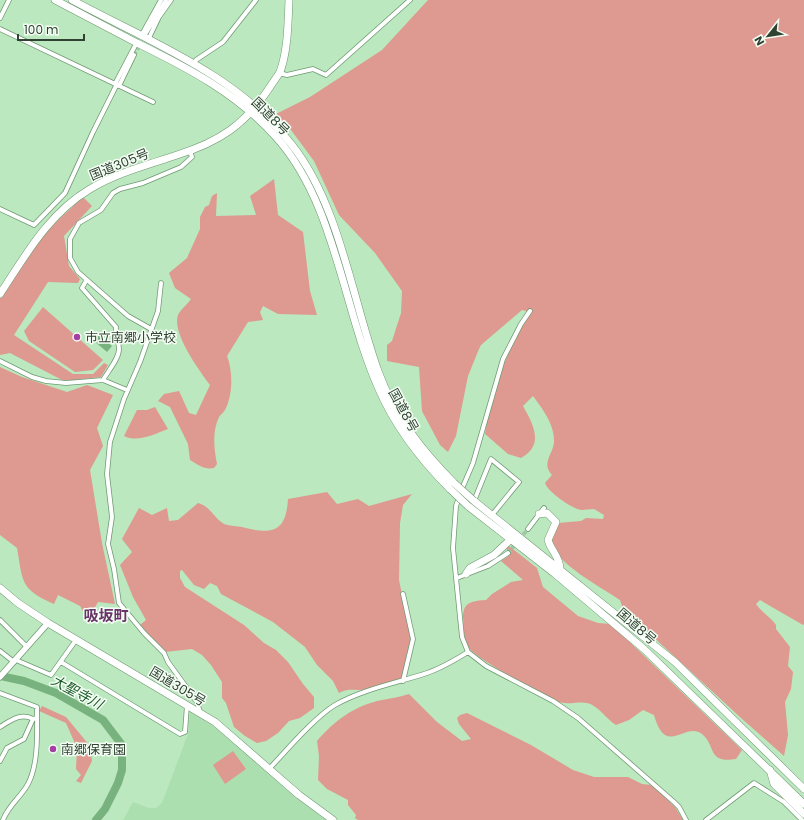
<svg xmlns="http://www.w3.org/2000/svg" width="804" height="820" font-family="Poppins,'Noto Sans JP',sans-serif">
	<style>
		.built { fill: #acdfb0 }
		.green { fill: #de9990 }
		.water { fill: #78b37f }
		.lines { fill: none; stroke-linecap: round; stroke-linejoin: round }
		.river { stroke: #78b37f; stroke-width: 8 }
		.street-tunnel { stroke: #9fc7a2; stroke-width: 4; stroke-dasharray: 4 2; stroke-linecap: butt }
		.street-casing { stroke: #6f9973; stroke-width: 5.5 }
		.secondary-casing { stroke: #6f9973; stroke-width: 7 }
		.highway-casing { stroke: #6f9973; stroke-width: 8 }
		.street { stroke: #fff; stroke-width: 4 }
		.secondary { stroke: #fff; stroke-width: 5.5 }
		.highway { stroke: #fff; stroke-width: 7 }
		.highway-bridge-casing { stroke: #6f9973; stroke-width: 8; stroke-linecap: butt }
		.highway-bridge { stroke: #fff; stroke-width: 7 }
		.poi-dot { fill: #a33fa5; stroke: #f5fef5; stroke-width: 1.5 }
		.labels { text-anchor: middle; stroke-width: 3; stroke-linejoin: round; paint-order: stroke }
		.street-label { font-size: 13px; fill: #304232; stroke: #f5fef5 }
		.poi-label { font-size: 13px; fill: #304232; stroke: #f5fef5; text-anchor: start }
		.water-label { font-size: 14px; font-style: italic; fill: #1a5827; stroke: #f5fef5 }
		.quarter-label { font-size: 15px; font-weight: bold; fill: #673567; stroke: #f5fef5 }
	</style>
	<rect width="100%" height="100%" fill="#bbe8be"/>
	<path class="built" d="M190,711L227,735L305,804L327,820H123L133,802L149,808H156L162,803L188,734Z"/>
	<path class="green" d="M428,0H804V624L803,625L760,600L756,604C762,613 771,617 776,625V629L790,647L788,666L793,672L791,689L785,702L788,735L784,756L741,718L623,609L620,600C601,587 558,565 551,543C549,536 555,529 558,523L581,521L586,518L603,519L604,515L594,509C590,509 585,510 581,510C571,508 548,492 545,483L552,475C540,463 555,452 554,440C554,424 542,408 533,396L523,406C533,424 545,445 521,458L508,454L485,434C492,389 506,355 527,315L526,311L522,310L481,345L479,349L468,376L456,436L448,452L440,445L422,411L419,367L387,361V345L392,341L401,313L402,291L375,253L339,215L314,161L291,130L276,114L310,97L382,50Z
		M274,179L278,215L303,232L310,291L317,315L278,314L263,306L260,312L263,320L248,322L227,356C233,371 233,395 225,410C223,413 220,415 219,417C212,431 214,450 217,464L214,468C205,470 198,465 190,460L188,444L170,407L158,401L164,394L179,391L189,413L196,415L210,385C200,371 169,330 179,313C182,308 188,304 191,299L175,288L169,273L187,258L200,229V217L205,207L209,205L212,196L217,193L216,216L256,215L250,196Z
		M83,197L92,206L64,236L69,266L80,279L78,283L48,282L14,335L73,374H93L104,363L108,365L101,377L64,381L10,353L0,355V296L41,236Z
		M43,307L103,360L93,370L75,372L29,341L24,331Z
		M0,367L22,377L67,392L87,385L113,395L97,428L103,446L90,470L102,543L115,604L98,602L88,620L80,606L58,595L54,604C20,589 23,582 17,548L0,535Z
		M155,407L168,429C154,434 138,443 124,436L137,410H147Z
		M327,492L337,504L358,499L369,506L412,494L403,505L400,523L399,580L411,638L401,680C390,683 378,687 367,689C355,692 351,687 339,693L333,681L317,665L305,647L273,622L221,594L217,586L210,583L204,589L194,585L182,570L180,571V578L185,587L244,625L264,643L276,650L288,662L303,684L314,697V708L300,718L289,721L278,733L266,741L257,743L245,736L234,727L226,703L222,698V682L211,665L202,655L192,649L165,652L140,625L146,620L133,597L120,565L132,552L122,539L139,508L152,515L167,508L169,521L178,520L198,503C210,506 214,518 224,524C230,526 237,526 242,527C273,535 286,532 288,499Z
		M509,546L537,568L543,587L578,616L598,623L611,624L742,750L736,759C707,764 716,745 702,734C685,721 666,758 654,715L643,710L629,720L616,725C606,719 598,705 587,703C578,701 567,705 559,702C544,696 476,659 468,647C463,640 464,626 463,617C463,601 474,601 486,600L492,594L511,582L523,580L501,561L510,555L506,548Z
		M409,694L437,722L462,741L471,739L459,724L457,718L460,715L467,713L531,745L573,770L594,777H628L642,784L652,785L675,807L683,820H358L355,818L356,815L348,805V800L327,789L318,780L319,756L317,741C334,721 355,705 382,700C391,698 400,697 409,694Z
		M42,706L66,717L90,746L92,761L81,783L76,781L81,775L76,769L77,748L66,723L39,711Z
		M233,751L246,769L225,784L213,765Z"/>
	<path class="water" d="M99,335L112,346L107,352L94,341Z"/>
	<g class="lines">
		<path class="river" d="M0,676L24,681L56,693L103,720L122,745V770L118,783L105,809L96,820"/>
		<path class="street-tunnel" d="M134,55L145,36
			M508,553L528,529"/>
		<defs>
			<path id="street" d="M0,18L9,0
				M0,29L153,102
				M146,33L166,0
				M141,36L161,0
				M148,40L159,17L171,0
				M195,64L196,60L223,42L256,0
				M279,73L287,75L313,69L326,75L410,0
				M115,84L137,42
				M119,86L134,55
				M0,209L34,225L65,193L93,132L117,84
				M86,281L82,288L116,327C115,335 119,341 119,349C119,359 108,371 103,380
				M161,283L158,311L140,362L124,399L110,442L107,474L112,517L108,544L114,569L119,603L144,633L164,653L168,662L197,702L200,712
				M151,329L128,316L78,272L70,258V239L79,223L101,210L113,193L120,189L143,183L181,167L192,157L190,151
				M0,361L32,377L46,381L66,383L103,380L127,390
				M461,491L473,463L503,359L521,324L530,311
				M459,497L456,506L453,548L462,637L468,652L486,666L553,701L578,718L674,802L679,807L686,820
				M474,501L491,459L519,482L492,515
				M528,529L544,508
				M457,578L488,566L508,553
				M0,620L27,647
				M0,651L14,662
				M16,660L51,675L76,640
				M61,662L180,734L185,732L187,705
				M403,681L413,639L403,594
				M0,693L37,707C37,731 39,763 28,784C21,797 8,806 3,820
				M0,727C10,721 21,712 33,719
				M0,761L7,748L24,739L33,719L37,718
				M269,769C286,751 315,717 335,705C363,689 397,683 427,673C442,668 455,660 468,652
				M706,820L754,783L784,802L802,820"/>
			<path id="secondary" d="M0,677L48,623"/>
			<path id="highway" d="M55,0C82,14 110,29 137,43C188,68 238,94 276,137C335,202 343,308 378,387C395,427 420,459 450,489
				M72,0C150,42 236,74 292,145C340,206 352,299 378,371C394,415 421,450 454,483
				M0,294C25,256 49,213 90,189C116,173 148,165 177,155C219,142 245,125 270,87C273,82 277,77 280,72C288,50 288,23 289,0
				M474,501L675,662L804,789
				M468,506L554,573L644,649L804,804
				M539,514L547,513L556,522L548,540C551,551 560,557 560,569
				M466,574L470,568L494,555L510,540
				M0,588L18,603L48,623L215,722L299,795L333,820
				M770,770L774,784L804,814"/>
		</defs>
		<use href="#street" class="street-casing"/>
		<use href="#secondary" class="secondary-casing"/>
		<use href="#highway" class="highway-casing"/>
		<use href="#street" class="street"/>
		<use href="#secondary" class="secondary"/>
		<use href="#highway" class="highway"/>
		<defs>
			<path id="highway-bridge" d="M454,483L474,501
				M450,489L468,506"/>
		</defs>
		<use href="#highway-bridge" class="highway-bridge-casing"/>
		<use href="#highway-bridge" class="highway-bridge"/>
	</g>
	<g class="poi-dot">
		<circle cx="77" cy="337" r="4"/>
		<circle cx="53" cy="749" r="4"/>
	</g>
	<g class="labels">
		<g class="street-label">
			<text transform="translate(271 116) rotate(45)" y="5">国道8号</text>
			<text transform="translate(119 164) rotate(-22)" y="5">国道305号</text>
			<text transform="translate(404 410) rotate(61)" y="5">国道8号</text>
			<text transform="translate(637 626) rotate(41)" y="5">国道8号</text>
			<text transform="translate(178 686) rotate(31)" y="5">国道305号</text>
		</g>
		<g class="poi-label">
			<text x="85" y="342">市立南郷小学校</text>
			<text x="61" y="754">南郷保育園</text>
		</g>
		<g class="water-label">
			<text transform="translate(77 692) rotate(28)" y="5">大聖寺川</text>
		</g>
		<g class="quarter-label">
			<text x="106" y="621">吸坂町</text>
		</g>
	</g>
	<g transform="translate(768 36) rotate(240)" stroke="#f5fef5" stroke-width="3" paint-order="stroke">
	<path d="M0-3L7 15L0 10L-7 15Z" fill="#304232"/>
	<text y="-6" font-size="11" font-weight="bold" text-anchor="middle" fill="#304232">N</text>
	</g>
	<path d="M18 34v6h66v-6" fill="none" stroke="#304232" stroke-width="2"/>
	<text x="24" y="34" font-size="12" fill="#304232" stroke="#f5fef5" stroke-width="3" paint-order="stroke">100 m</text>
</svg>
